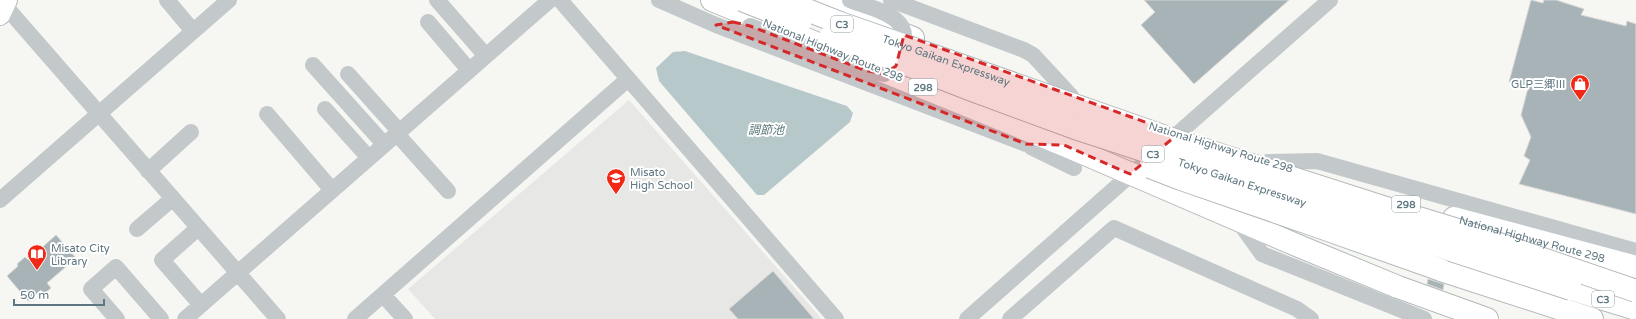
<svg xmlns="http://www.w3.org/2000/svg" width="1636" height="319" font-family="'Varela Round','Noto Sans JP',sans-serif">
	<style>
		.built { fill: #e7e8e6 }
		.water { fill: #b6c8ca }
		.building { fill: #a7b3b7; stroke: #d8d7d5 }
		.lines { fill: none; stroke-linecap: round; stroke-linejoin: round }
		.major-casing { stroke: #b4babd; stroke-width: 22 }
		.highway-casing { stroke: #b3b9bb; stroke-width: 24 }
		.minor { stroke: #c3c8cb; stroke-width: 16 }
		.major { stroke: #fff; stroke-width: 20 }
		.highway { stroke: #fff; stroke-width: 22 }
		.highway-bridge-casing { stroke: #b3b9bb; stroke-width: 24; stroke-linecap: butt }
		.minor-bridge { stroke: #c3c8cb; stroke-width: 16 }
		.highway-bridge { stroke: #fff; stroke-width: 22 }
		.marked { fill: #d62828; fill-opacity: 0.2; stroke: #d62828; stroke-width: 3; stroke-dasharray: 8 5; stroke-linejoin: round }
		.labels { text-anchor: middle; stroke-width: 4; stroke-linejoin: round; paint-order: stroke }
		.shield { fill: #fff; stroke: #8fa0a6; stroke-width: 1 }
		.shield-label { font-size: 10px; font-weight: bold; fill: #5f7780 }
		.street-label { font-size: 11px; fill: #5f7780; stroke: #fff }
		.poi-label { font-size: 11px; fill: #5f7780; stroke: #fff; text-anchor: start }
		.water-label { font-size: 12px; font-style: italic; fill: #5a787c; stroke: #fff }
	</style>
	<rect width="100%" height="100%" fill="#f6f6f2"/>
	<path class="built" d="M629,100L822,319H435L408,289Z"/>
	<path class="water" d="M685,51L847,106L853,113L850,122L764,195H757L659,81L656,68L673,52Z"/>
	<path class="building" d="M1144,0H1289L1194,84L1141,25L1155,12Z
		M1531,0L1543,3L1544,0H1556L1584,9L1581,15L1626,26L1627,21L1636,24V214L1519,184L1530,160L1524,156L1531,137L1521,115L1528,88L1509,82Z
		M56,235L76,258L47,283L51,288L44,294L41,290L28,301L7,276L18,266L17,264L25,257L28,260Z
		M773,271L814,319H738L729,309Z
		M1428,279L1444,284L1443,290L1427,284Z"/>
	<g class="lines">
		<defs>
			<path id="major" d="M0,15L7,0"/>
			<g id="highway">
				<path d="M712,0L835,51"/>
				<path d="M816,0L913,38"/>
				<path d="M868,65L1064,145L1301,247L1398,287L1487,319"/>
				<path id="s1" d="M1454,218L1636,267"/>
				<path d="M1441,270L1592,319"/>
				<path d="M1571,289L1636,309"/>
			</g>
		</defs>
		<use href="#major" class="major-casing"/>
		<use href="#highway" class="highway-casing"/>
		<path class="minor" d="M0,0L278,319
			M167,0L193,31
			M437,0L486,56
			M560,0L836,319
			M659,0L716,25L1026,144L1054,145
			M891,0L1024,50L1033,55L1071,96
			M428,22L469,70
			M313,65L384,144
			M348,74L399,131
			M325,109L369,158
			M267,114L332,190
			M396,133L448,191
			M1165,145L1330,0
			M1031,147L1074,168
			M1267,162L1317,161L1636,251
			M148,171L191,132
			M0,200L229,0
			M1239,222L1262,254L1424,319
			M198,228L162,260L201,305
			M137,229L172,199
			M383,295L405,319
			M117,319L91,289L116,267L161,319
			M185,319L550,0
			M355,319L628,79
			M967,319L1138,168
			M1010,319L1114,228L1297,309L1311,319"/>
		<use href="#major" class="major"/>
		<use href="#highway" class="highway"/>
		<defs>
			<g id="highway-bridge">
				<path d="M742,0L800,23"/>
				<path id="s2" d="M782,0L840,23L1180,142L1392,210L1461,231L1636,291"/>
				<path id="s3" d="M831,35L972,90L1075,128L1571,289"/>
				<path d="M1150,167L1181,179L1314,225L1441,270"/>
			</g>
		</defs>
		<use href="#highway-bridge" class="highway-bridge-casing"/>
		<path class="minor-bridge" d="M750,26L864,70L884,74C896,66 897,64 902,50C914,15 875,10 850,0"/>
		<use href="#highway-bridge" class="highway-bridge"/>
	</g>
	<path class="marked" d="M733,22L750,26L864,70L884,74L896,66L904,35L1178,134L1130,174L1064,145L1026,144L716,25Z"/>
	<defs>
		<symbol id="shop-pin" viewBox="-11 -11 22 30"><path d="M0 17L-7.5 6A9.5 9.5 0 1 1 7.5 6Z" fill="#f22817" stroke="#fff"/><path d="M-5-2.5h2.3a2.7 3.5 0 0 1 5.4 0H5L5.5 6h-11ZM-1.5-2.5h3a1.5 2.3 0 0 0-3 0Z" fill="#fff"/></symbol>
		<symbol id="school-pin" viewBox="-11 -11 22 30"><path d="M0 17L-7.5 6A9.5 9.5 0 1 1 7.5 6Z" fill="#f22817" stroke="#fff"/><path d="M0-5L7-2L0 1L-7-2ZM-4 1L0 2.5L4 1V4Q0 6-4 4Z" fill="#fff"/></symbol>
		<symbol id="library-pin" viewBox="-11 -11 22 30"><path d="M0 17L-7.5 6A9.5 9.5 0 1 1 7.5 6Z" fill="#f22817" stroke="#fff"/><path d="M-6-4Q-3-5.5-.7-3.5V5Q-3 3-6 4ZM6-4Q3-5.5 .7-3.5V5Q3 3 6 4Z" fill="#fff"/></symbol>
	</defs>
	<g fill-rule="evenodd">
		<use href="#shop-pin" x="1569" y="73" width="22" height="30"/>
		<use href="#school-pin" x="605" y="167" width="22" height="30"/>
		<use href="#library-pin" x="26" y="243" width="22" height="30"/>
	</g>
	<g class="labels">
		<g class="shield">
			<rect x="831" y="16" width="22" height="16" rx="3"/>
			<rect x="909" y="79" width="28" height="16" rx="3"/>
			<rect x="1142" y="146" width="22" height="16" rx="3"/>
			<rect x="1392" y="196" width="28" height="16" rx="3"/>
			<rect x="1592" y="291" width="22" height="16" rx="3"/>
		</g>
		<g class="shield-label">
			<text x="842" y="28">C3</text>
			<text x="923" y="91">298</text>
			<text x="1153" y="158">C3</text>
			<text x="1406" y="208">298</text>
			<text x="1603" y="303">C3</text>
		</g>
		<g class="street-label">
			<text transform="translate(833 50) rotate(22)" y="4">National Highway Route 298</text>
			<text dy="4" stroke="none"><textPath href="#s2" startOffset="175">Tokyo Gaikan Expressway</textPath></text>
			<text transform="translate(1221 147) rotate(17)" y="4">National Highway Route 298</text>
			<text dy="4" stroke="none"><textPath href="#s3" startOffset="437">Tokyo Gaikan Expressway</textPath></text>
			<text dy="4" stroke="none"><textPath href="#s1" startOffset="81">National Highway Route 298</textPath></text>
		</g>
		<g class="poi-label">
			<text x="1566" y="88" text-anchor="end">GLP三郷Ⅲ</text>
			<text x="630" y="176">Misato<tspan x="630" dy="13">High School</tspan></text>
			<text x="51" y="252">Misato City<tspan x="51" dy="13">Library</tspan></text>
		</g>
		<g class="water-label">
			<text x="766" y="134">調節池</text>
		</g>
	</g>
	<path d="M14 299v6h90v-6" fill="none" stroke="#5f7780" stroke-width="2"/>
	<text x="20" y="299" font-size="12" fill="#5f7780" stroke="#ffffff" stroke-width="3" paint-order="stroke">50 m</text>
</svg>
